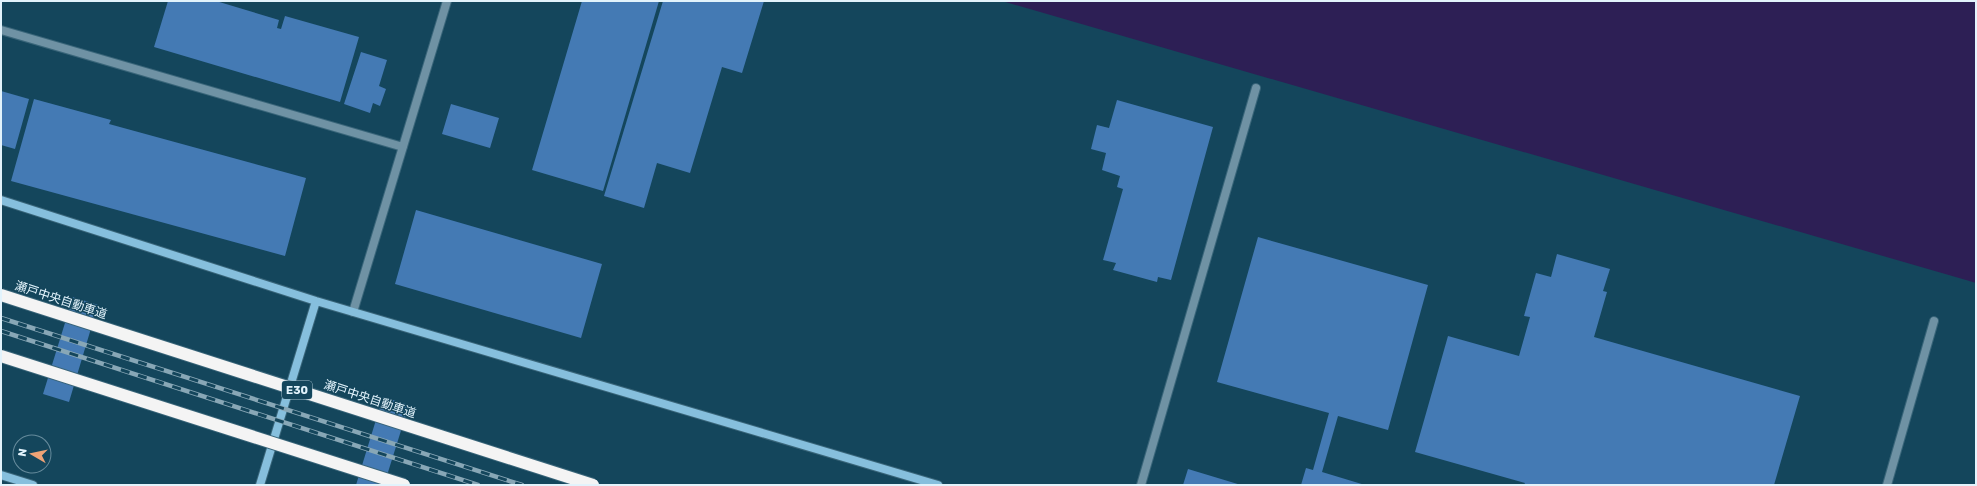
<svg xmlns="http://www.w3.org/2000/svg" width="1977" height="486" font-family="Rubik,'Noto Sans JP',sans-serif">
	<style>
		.water { fill: #2d1f55 }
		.building { fill: #447ab4 }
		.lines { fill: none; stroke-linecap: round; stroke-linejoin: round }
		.lane-casing { stroke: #396579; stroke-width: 10 }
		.secondary-casing { stroke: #396579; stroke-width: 10 }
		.lane { stroke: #6f92a4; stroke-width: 8 }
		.secondary { stroke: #86bfdd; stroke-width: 8 }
		.rail-casing { stroke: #88a7b6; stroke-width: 4.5 }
		.rail { stroke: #14465c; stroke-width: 3; stroke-dasharray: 9; stroke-linecap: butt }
		.highway-bridge-casing { stroke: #396579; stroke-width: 14; stroke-linecap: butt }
		.highway-bridge { stroke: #f4f4f4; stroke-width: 12 }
		.labels { text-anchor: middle; stroke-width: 3; stroke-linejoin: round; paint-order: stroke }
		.shield { fill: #14465c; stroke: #a4bfcc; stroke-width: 1 }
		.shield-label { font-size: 11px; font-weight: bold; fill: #e2f3fc }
		.street-label { font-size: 12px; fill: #e2f3fc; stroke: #14465c }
	</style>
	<rect width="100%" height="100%" fill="#14465c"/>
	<path class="water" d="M1002,1H1976V283L1966,280Z"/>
	<path class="building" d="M168,1H216L279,20L277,28L281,29L285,16L359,37L340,102L154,47Z
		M582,1H659L603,191L532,170Z
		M663,1H764L742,73L722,67L690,173L657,163L644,208L604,196Z
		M361,52L387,60L379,86L386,89L380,106L373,103L370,113L344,104Z
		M1,91L29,99L15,149L1,145Z
		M34,99L111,120L109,124L306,178L285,256L11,181Z
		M1117,100L1213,127L1171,280L1158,277L1157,282L1113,270L1116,263L1103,260L1123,189L1117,187L1120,176L1102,170L1106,153L1091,149L1097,125L1109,128Z
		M451,104L499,118L490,148L442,134Z
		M416,210L602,264L581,338L395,284Z
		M1258,237L1428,285L1388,430L1338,416L1322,472L1365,485H1301L1306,468L1313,470L1329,413L1217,382Z
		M1557,254L1610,269L1603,291L1607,292L1594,337L1800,396L1774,485H1524L1525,483L1415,452L1448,336L1519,356L1530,317L1524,316L1536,273L1551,277Z
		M73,297L98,305L69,402L43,394Z
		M383,397L409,405L384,485H356Z
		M1188,469L1241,485H1183Z"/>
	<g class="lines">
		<defs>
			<path id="lane" d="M1,30L403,147
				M353,312L447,1
				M1141,485L1256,88
				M1887,485L1934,321"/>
			<path id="secondary" d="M1,200L316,301L938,485
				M1,475L33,485
				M260,485L316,301"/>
		</defs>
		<use href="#lane" class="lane-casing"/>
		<use href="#secondary" class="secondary-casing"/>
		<use href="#lane" class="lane"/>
		<use href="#secondary" class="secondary"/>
		<defs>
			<path id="rail" d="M1,318L522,485
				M1,331L478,485"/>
		</defs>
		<use href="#rail" class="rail-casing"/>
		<use href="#rail" class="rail"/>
		<defs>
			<path id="highway-bridge" d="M1,295L593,485
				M1,356L404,485"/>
		</defs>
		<use href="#highway-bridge" class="highway-bridge-casing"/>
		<use href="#highway-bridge" class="highway-bridge"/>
	</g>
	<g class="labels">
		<rect class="shield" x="282" y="381" width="30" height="18" rx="3"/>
		<g class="shield-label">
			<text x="297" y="394">E30</text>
		</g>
		<g class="street-label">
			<text transform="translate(61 300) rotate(18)" y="4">瀬戸中央自動車道</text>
			<text transform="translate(370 399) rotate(18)" y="4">瀬戸中央自動車道</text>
		</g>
	</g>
	<rect width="1977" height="486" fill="none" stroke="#e2f3fc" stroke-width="4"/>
	<g transform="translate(32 454) rotate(279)"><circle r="19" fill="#14465c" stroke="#668b9c"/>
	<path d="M0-3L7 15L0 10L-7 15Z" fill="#efa376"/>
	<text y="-6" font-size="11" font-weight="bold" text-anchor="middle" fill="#e2f3fc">N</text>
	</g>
</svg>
